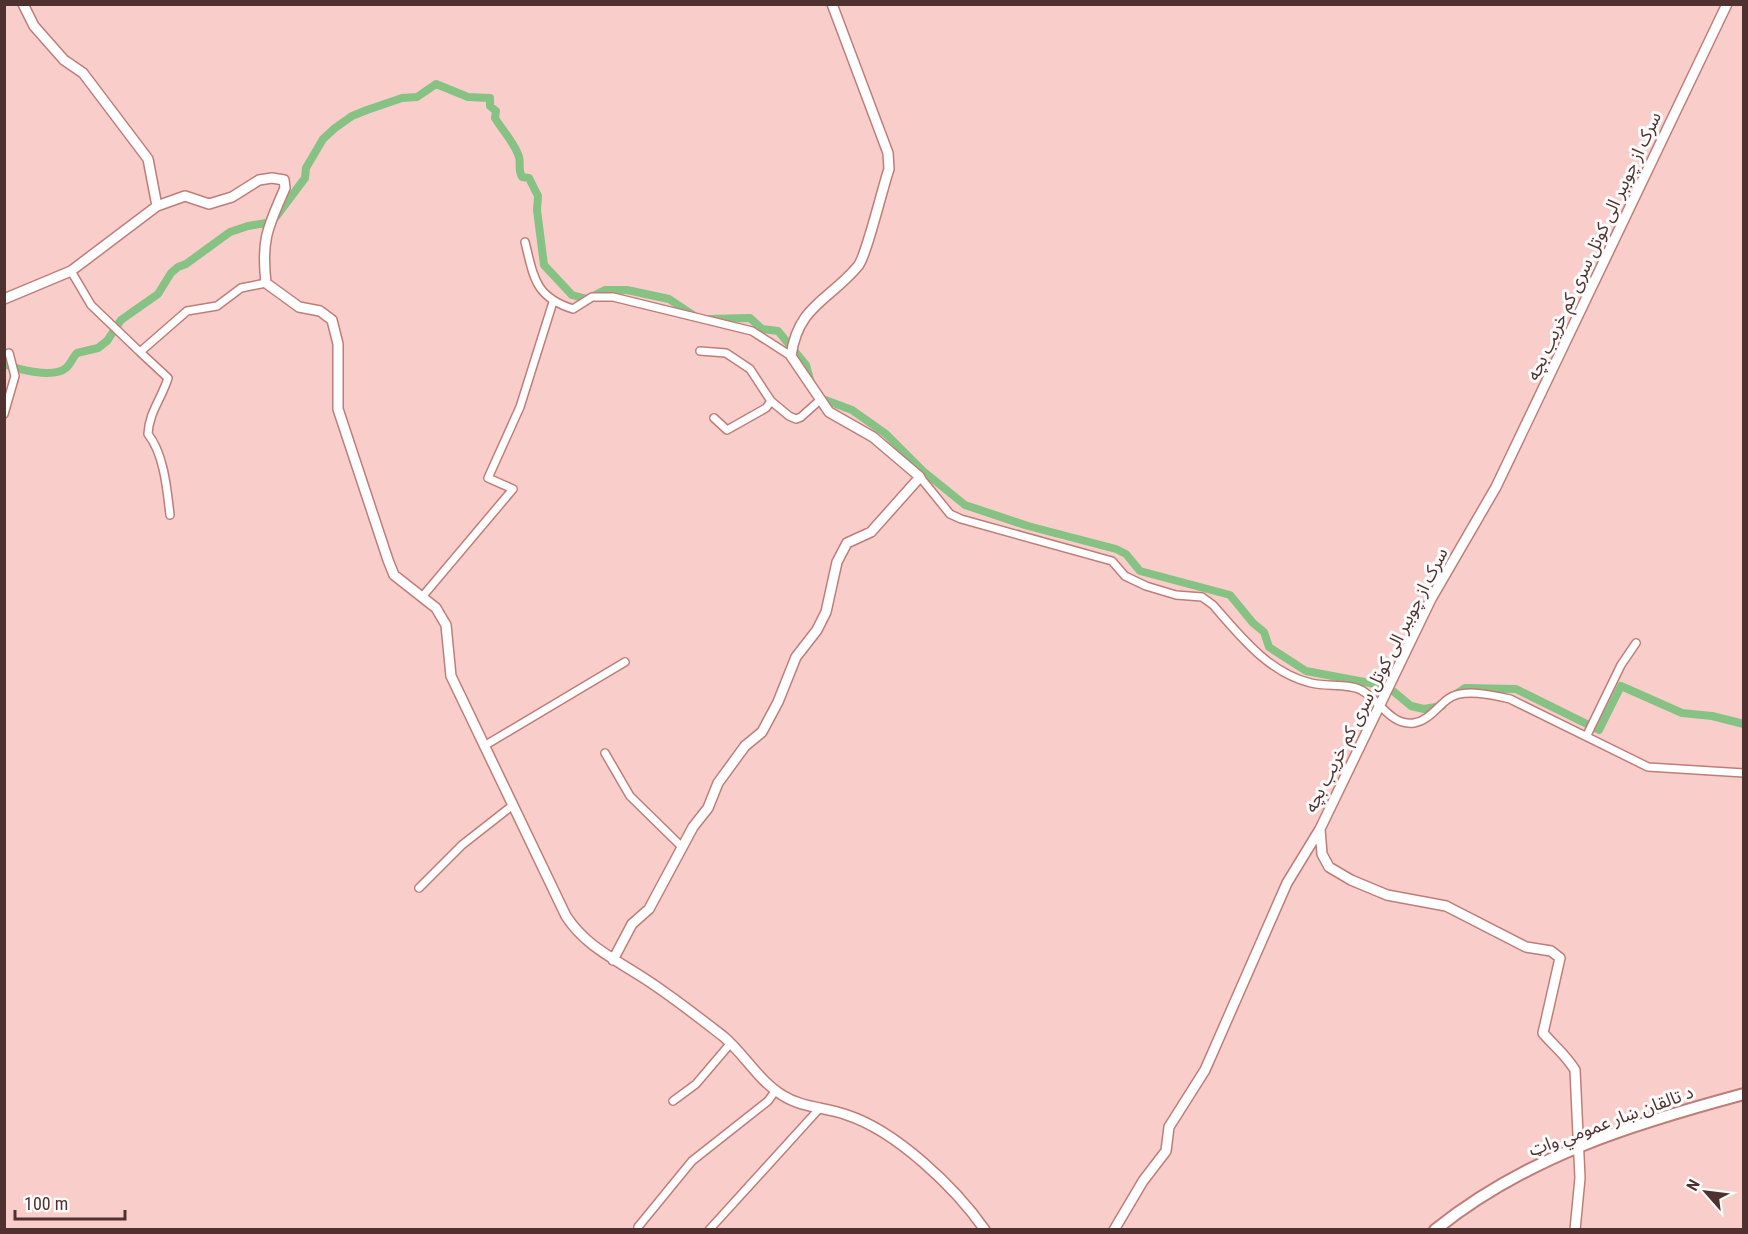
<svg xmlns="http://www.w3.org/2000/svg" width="1748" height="1234" font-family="'Roboto Condensed','Noto Sans Arabic',sans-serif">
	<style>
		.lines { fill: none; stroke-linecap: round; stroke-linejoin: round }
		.canal { stroke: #85c283; stroke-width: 8 }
		.minor-casing { stroke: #bf7d79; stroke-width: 10 }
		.tertiary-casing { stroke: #bf7d79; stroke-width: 12 }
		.primary-casing { stroke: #bf7d79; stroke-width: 14 }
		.minor { stroke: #fff; stroke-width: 7 }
		.tertiary { stroke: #fff; stroke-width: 9 }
		.primary { stroke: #fff; stroke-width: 10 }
		.labels { text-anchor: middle; stroke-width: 6; stroke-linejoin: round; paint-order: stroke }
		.street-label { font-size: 18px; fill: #4f3230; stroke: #fbfbfb }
	</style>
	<rect width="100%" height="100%" fill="#f9ceca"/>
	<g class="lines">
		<path class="canal" d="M710,319L750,318L762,329L778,331L806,365L811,383
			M4,364C17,369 53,379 66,368C70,365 73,357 77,353L98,348L107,341L121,320L158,294L171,273L178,267L186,264L230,232L248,226L272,222L305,178L306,168L323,139L335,128L352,116L367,110L402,98L417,97L436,84L468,97L490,98V106L496,111L495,118C503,131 512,140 518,154C522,162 517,169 522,177L529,178L538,196L537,210L544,265L572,295L587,299L605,290H627L669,299L696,317
			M820,398L852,410L886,434L923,471L965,505L1028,526L1116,549L1126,554L1140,571L1230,595L1253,623L1264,632L1269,647L1306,671L1375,684L1393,691L1411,706L1424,709L1442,706
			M1453,696L1465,688L1516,689L1599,730L1621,686L1682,713L1712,716L1744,724"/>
		<defs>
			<path id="minor" d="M525,242C534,278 535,297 573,309L592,297H613L752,331L791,356
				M71,271L91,305L140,352L187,311L217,306L241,288L266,283
				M700,351L726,353L750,369L771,401L789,416L796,419L801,417L820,400
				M140,352L168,378C162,398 149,412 148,434C164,454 167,489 170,515
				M4,414L15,376L9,353
				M714,418L727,430L766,408L771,401
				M920,477L950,514L961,519L1112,561L1125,576L1146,586L1176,595L1202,597L1213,605C1241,637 1269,673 1311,683C1326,687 1348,683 1361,690C1379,699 1390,726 1414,723C1428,721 1437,707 1448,699C1462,688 1493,695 1510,699L1648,767L1744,773
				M422,597L513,489L488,478L520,407L553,302
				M1587,735L1621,665L1636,643
				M484,746L625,662
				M605,753L630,796L682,847
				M419,888L462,845L513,805
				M673,1101L696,1084L730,1044
				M638,1227L692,1161L768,1101L776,1090
				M709,1230L819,1109"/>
			<path id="tertiary" d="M23,4L34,26L64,60L83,73L148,159L157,206L185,196L209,204L232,197L259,180L272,178L284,180L285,188C268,227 261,239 266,283L299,307L320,311L332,320L338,344V409L388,560L394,575L436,608L446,625L451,676L566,916C585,945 611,957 639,975C668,993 697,1016 724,1037C744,1054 759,1081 782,1095C802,1108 825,1107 847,1115C896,1131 955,1187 985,1230
				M4,299L71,271L157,206
				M613,960L632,924L649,909L693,827L708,808L718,783L745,746L762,732L778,702L796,657L817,630L826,612L837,562L847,543L871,532L920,477L873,437L829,412L791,356C798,305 830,300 858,266C866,257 883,186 889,169L888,153L832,4
				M1114,1230L1143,1181L1166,1151L1169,1127L1205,1070L1287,883L1320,829
				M1575,1230L1580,1178L1575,1070C1566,1055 1554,1046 1543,1033L1560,958L1551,951L1526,947L1446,906L1387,895L1351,880L1329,867L1322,854L1320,829L1431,599L1496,487L1727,4"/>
			<path id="primary" d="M1435,1230C1527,1156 1632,1124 1744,1094"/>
		</defs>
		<use href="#minor" class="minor-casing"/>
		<use href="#tertiary" class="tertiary-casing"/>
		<use href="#primary" class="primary-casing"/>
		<use href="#minor" class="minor"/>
		<use href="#tertiary" class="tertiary"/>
		<use href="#primary" class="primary"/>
	</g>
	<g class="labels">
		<g class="street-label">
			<text transform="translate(1594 246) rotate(-65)" y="6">سرک از چوببر الی کوتل سری کم خریب بچه</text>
			<text transform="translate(1376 680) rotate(-63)" y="6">سرک از چوببر الی کوتل سری کم خریب بچه</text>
			<text transform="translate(1611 1121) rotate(-20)" y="6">د تالقان ښار عمومي واټ</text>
		</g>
	</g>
	<rect width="1748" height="1234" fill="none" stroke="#4f3230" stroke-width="12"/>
	<g transform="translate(1706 1192) rotate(298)" stroke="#fbfbfb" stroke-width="4.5" paint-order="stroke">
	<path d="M0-4.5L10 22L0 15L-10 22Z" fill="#4f3230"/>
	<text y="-9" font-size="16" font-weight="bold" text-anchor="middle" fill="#4f3230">N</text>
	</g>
	<path d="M15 1210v9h110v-9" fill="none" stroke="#4f3230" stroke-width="3"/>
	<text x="24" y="1210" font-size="18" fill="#4f3230" stroke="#fbfbfb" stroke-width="4.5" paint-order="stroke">100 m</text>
</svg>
